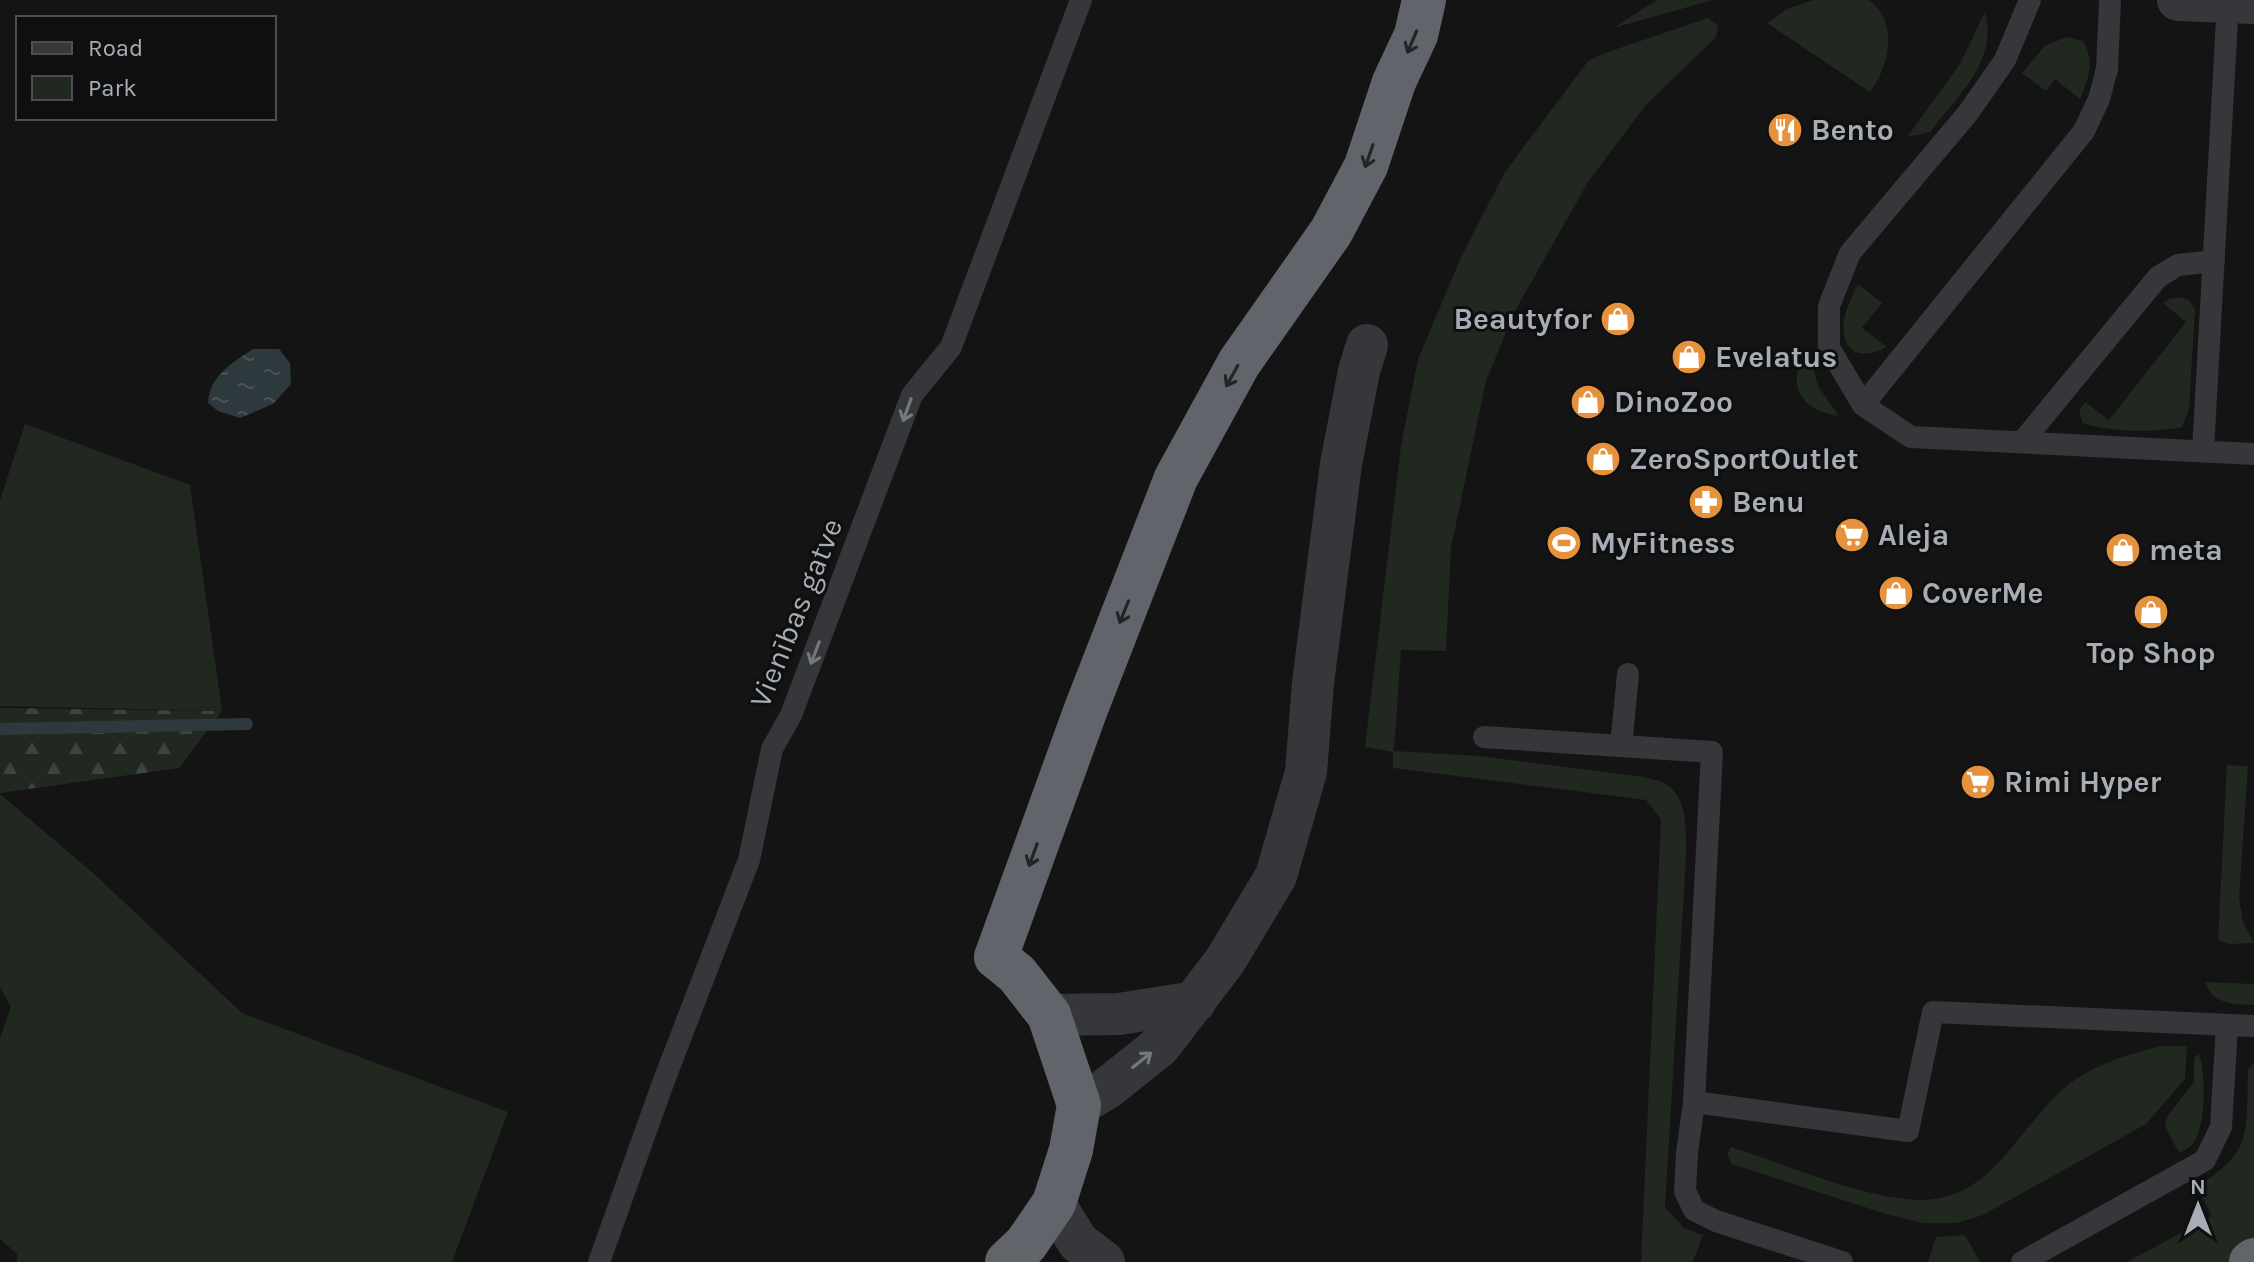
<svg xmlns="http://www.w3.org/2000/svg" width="2254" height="1262" font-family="Karla,sans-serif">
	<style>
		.green { fill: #202820 }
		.forest { fill: url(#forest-firs) }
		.water { fill: url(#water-ripples) }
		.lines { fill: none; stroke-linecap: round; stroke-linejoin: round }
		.stream { stroke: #2e393d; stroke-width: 12 }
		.lane { stroke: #35373a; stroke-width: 22 }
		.street { stroke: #35373a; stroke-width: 42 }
		.highway { stroke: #61656b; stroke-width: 44 }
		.oneway { stroke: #242427 }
		.oneway2 { stroke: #73787e }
		.labels { text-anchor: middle; stroke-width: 6; stroke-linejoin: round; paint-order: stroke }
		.poi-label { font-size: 30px; font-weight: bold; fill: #a6adb5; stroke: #0f0f10; text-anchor: start }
		.street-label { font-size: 30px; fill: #a6adb5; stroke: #0f0f10 }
	</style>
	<defs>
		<pattern id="forest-firs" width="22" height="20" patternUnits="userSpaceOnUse" patternTransform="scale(2)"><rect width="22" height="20" fill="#202820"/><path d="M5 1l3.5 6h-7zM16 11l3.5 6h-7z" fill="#3d443e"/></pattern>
		<pattern id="water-ripples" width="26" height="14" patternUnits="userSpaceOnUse" patternTransform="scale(2)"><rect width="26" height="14" fill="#2e393d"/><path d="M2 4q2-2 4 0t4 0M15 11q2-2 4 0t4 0" fill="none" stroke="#495357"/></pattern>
	</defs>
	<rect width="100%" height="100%" fill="#141415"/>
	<path class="green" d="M1657,0H1713L1613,28Z
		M1813,0H1868C1900,21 1889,67 1870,92L1767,23L1787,9Z
		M1985,12C1998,62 1958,95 1930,132L1907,137L1960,64Z
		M1708,18L1718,25L1716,37L1645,106L1588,182L1515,311L1486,381L1451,548L1446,651L1401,650L1394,751L1480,756L1644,777C1650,779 1659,780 1664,783C1689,797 1686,832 1686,856L1665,1207L1684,1228L1703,1235L1693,1262H1641L1661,819L1646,800L1393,768V752L1365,747L1401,446L1418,359L1462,255L1505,172L1588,61L1605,53Z
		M2066,37L2083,41C2095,60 2089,79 2080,99L2055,79L2046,91L2022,73L2045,46Z
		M1858,284L1882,303L1862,328L1887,347C1860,362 1840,351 1844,320C1846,308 1853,295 1858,284Z
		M2181,297L2190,301L2195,310L2189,409L2182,427C2155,433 2108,432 2083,423L2079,411L2085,402L2109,420L2186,322L2163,303L2169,299Z
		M1808,349L1818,386L1839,416C1800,411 1784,383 1808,349Z
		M25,424L190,485L222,711L0,706V500Z
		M2227,765L2248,766L2239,898L2243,922L2254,943L2228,944L2218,940Z
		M0,794L92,872L242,1013L508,1112L452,1262H17V1254L0,1239V1038L11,1007L0,987Z
		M2205,982L2254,984V1005C2233,1004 2213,1005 2205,982Z
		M2161,1046H2187L2185,1079L2146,1124L1983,1215L1957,1223H1923L1886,1214L1732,1164L1727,1154L1731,1147C1788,1165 1846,1192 1906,1199C1988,1209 2011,1136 2062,1090C2091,1065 2125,1055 2161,1046Z
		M2199,1054C2206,1072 2206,1125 2194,1142C2191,1147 2185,1150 2179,1153L2165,1126L2168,1115L2194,1082V1058Z
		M2254,1062V1262H2127L2212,1216L2197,1186C2254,1153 2246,1130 2248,1069Z
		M1965,1235L1980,1262H1928L1936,1237Z"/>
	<path class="forest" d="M0,708L222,711L179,768L0,793Z"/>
	<path class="water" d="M253,349H279L290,363L291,384L273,404L240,418L218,411L208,403C210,375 231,364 253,349Z"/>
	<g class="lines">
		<path class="stream" d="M0,729L247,724"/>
		<path class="lane" d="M2030,0L2005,60L1968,113L1850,253L1829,306V348L1863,405L1911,437L2254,454
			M1863,405L2084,131L2099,99L2107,69L2110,0
			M2022,442L2158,277L2178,265L2214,261
			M2203,451L2228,2
			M1484,737L1712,752L1694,1102
			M1621,746L1628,674
			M599,1262L663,1083L749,860L772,749L791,715L912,395L951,347L1081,0
			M1842,1262L1716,1221L1694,1210L1685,1191L1687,1153L1694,1102L1908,1131L1933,1012L2254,1026
			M2022,1262L2205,1160L2221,1127L2227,1025"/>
		<path class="street" d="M2178,0L2254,3
			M1049,1015L1119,1014L1195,1002
			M1079,1105L1106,1089L1160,1046L1225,961L1276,876L1306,772L1313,683L1341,464L1359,371L1367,345
			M1054,1203L1078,1242L1104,1262"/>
		<path class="highway" d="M1007,1262L1026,1244L1054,1203L1071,1150L1079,1105L1049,1015L1017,974L996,957L1086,709L1176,478L1239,363L1331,232L1366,166L1394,82L1416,35L1424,0
			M2251,1262L2254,1260"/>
	</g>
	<defs><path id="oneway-shaft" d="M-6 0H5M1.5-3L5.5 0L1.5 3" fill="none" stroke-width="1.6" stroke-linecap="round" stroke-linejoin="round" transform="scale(2)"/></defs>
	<g class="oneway">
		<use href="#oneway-shaft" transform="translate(1412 42) rotate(113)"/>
		<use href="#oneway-shaft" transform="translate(1369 156) rotate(109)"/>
		<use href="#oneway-shaft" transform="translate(1232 376) rotate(119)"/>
		<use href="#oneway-shaft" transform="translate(1124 612) rotate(112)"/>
		<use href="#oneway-shaft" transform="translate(1033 855) rotate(110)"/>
	</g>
	<g class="oneway2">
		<use href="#oneway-shaft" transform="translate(907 410) rotate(110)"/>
		<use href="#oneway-shaft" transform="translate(815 653) rotate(111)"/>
		<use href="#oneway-shaft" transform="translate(1142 1060) rotate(-39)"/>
	</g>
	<defs>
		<symbol id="restaurant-disc" viewBox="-11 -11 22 22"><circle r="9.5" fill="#e6913c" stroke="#0f0f10"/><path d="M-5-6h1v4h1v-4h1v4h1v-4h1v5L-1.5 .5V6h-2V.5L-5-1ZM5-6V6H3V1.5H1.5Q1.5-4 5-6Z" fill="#fff"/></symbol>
		<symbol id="shop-disc" viewBox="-11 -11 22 22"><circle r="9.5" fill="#e6913c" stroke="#0f0f10"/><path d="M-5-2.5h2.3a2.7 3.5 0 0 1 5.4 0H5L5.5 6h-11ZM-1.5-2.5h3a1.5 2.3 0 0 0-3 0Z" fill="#fff"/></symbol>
		<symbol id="pharmacy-disc" viewBox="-11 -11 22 22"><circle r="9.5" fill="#e6913c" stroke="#0f0f10"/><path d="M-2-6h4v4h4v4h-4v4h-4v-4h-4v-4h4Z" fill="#fff"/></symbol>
		<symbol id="supermarket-disc" viewBox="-11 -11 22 22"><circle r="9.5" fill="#e6913c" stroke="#0f0f10"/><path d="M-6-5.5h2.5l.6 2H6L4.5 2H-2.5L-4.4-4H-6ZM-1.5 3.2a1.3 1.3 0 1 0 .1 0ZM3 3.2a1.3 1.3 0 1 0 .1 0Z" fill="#fff"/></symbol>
		<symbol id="stadium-disc" viewBox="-11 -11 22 22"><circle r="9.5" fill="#e6913c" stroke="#0f0f10"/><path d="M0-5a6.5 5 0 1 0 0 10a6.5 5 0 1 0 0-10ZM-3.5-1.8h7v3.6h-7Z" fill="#fff"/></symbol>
	</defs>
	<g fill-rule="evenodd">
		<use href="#restaurant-disc" x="1765" y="110" width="40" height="40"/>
		<use href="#shop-disc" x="1598" y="299" width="40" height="40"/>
		<use href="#shop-disc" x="1669" y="337" width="40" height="40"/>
		<use href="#shop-disc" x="1568" y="382" width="40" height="40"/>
		<use href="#shop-disc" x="1583" y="439" width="40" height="40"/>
		<use href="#pharmacy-disc" x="1686" y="482" width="40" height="40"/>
		<use href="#supermarket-disc" x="1832" y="515" width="40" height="40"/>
		<use href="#stadium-disc" x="1544" y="523" width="40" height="40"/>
		<use href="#shop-disc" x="2103" y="530" width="40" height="40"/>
		<use href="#shop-disc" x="1876" y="573" width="40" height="40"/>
		<use href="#shop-disc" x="2131" y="592" width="40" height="40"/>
		<use href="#supermarket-disc" x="1958" y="762" width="40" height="40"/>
	</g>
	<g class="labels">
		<g class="poi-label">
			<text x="1811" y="140">Bento</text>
			<text x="1592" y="329" text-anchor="end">Beautyfor</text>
			<text x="1715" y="367">Evelatus</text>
			<text x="1614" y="412">DinoZoo</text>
			<text x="1629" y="469">ZeroSportOutlet</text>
			<text x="1732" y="512">Benu</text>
			<text x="1878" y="545">Aleja</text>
			<text x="1590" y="553">MyFitness</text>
			<text x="2149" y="560">meta</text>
			<text x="1922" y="603">CoverMe</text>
			<text x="2151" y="663" text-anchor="middle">Top Shop</text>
			<text x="2004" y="792">Rimi Hyper</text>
		</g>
		<g class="street-label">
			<text transform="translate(796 613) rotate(-68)" y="10">Vienības gatve</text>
		</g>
	</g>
	<rect x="16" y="16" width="260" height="104" fill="#0f0f10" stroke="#4b4e52" stroke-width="2"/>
	<rect x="32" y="42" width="40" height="12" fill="#35373a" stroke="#4b4e52" stroke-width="2"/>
	<text x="88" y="56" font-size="24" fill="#a6adb5">Road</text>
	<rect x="32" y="76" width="40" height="24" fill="#202820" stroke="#4b4e52" stroke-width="2"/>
	<text x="88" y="96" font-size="24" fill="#a6adb5">Park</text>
	<g transform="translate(2198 1206)" stroke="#0f0f10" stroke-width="6" paint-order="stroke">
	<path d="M0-6L14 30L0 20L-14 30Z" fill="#a6adb5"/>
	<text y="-12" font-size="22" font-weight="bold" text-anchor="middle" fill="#a6adb5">N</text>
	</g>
</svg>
